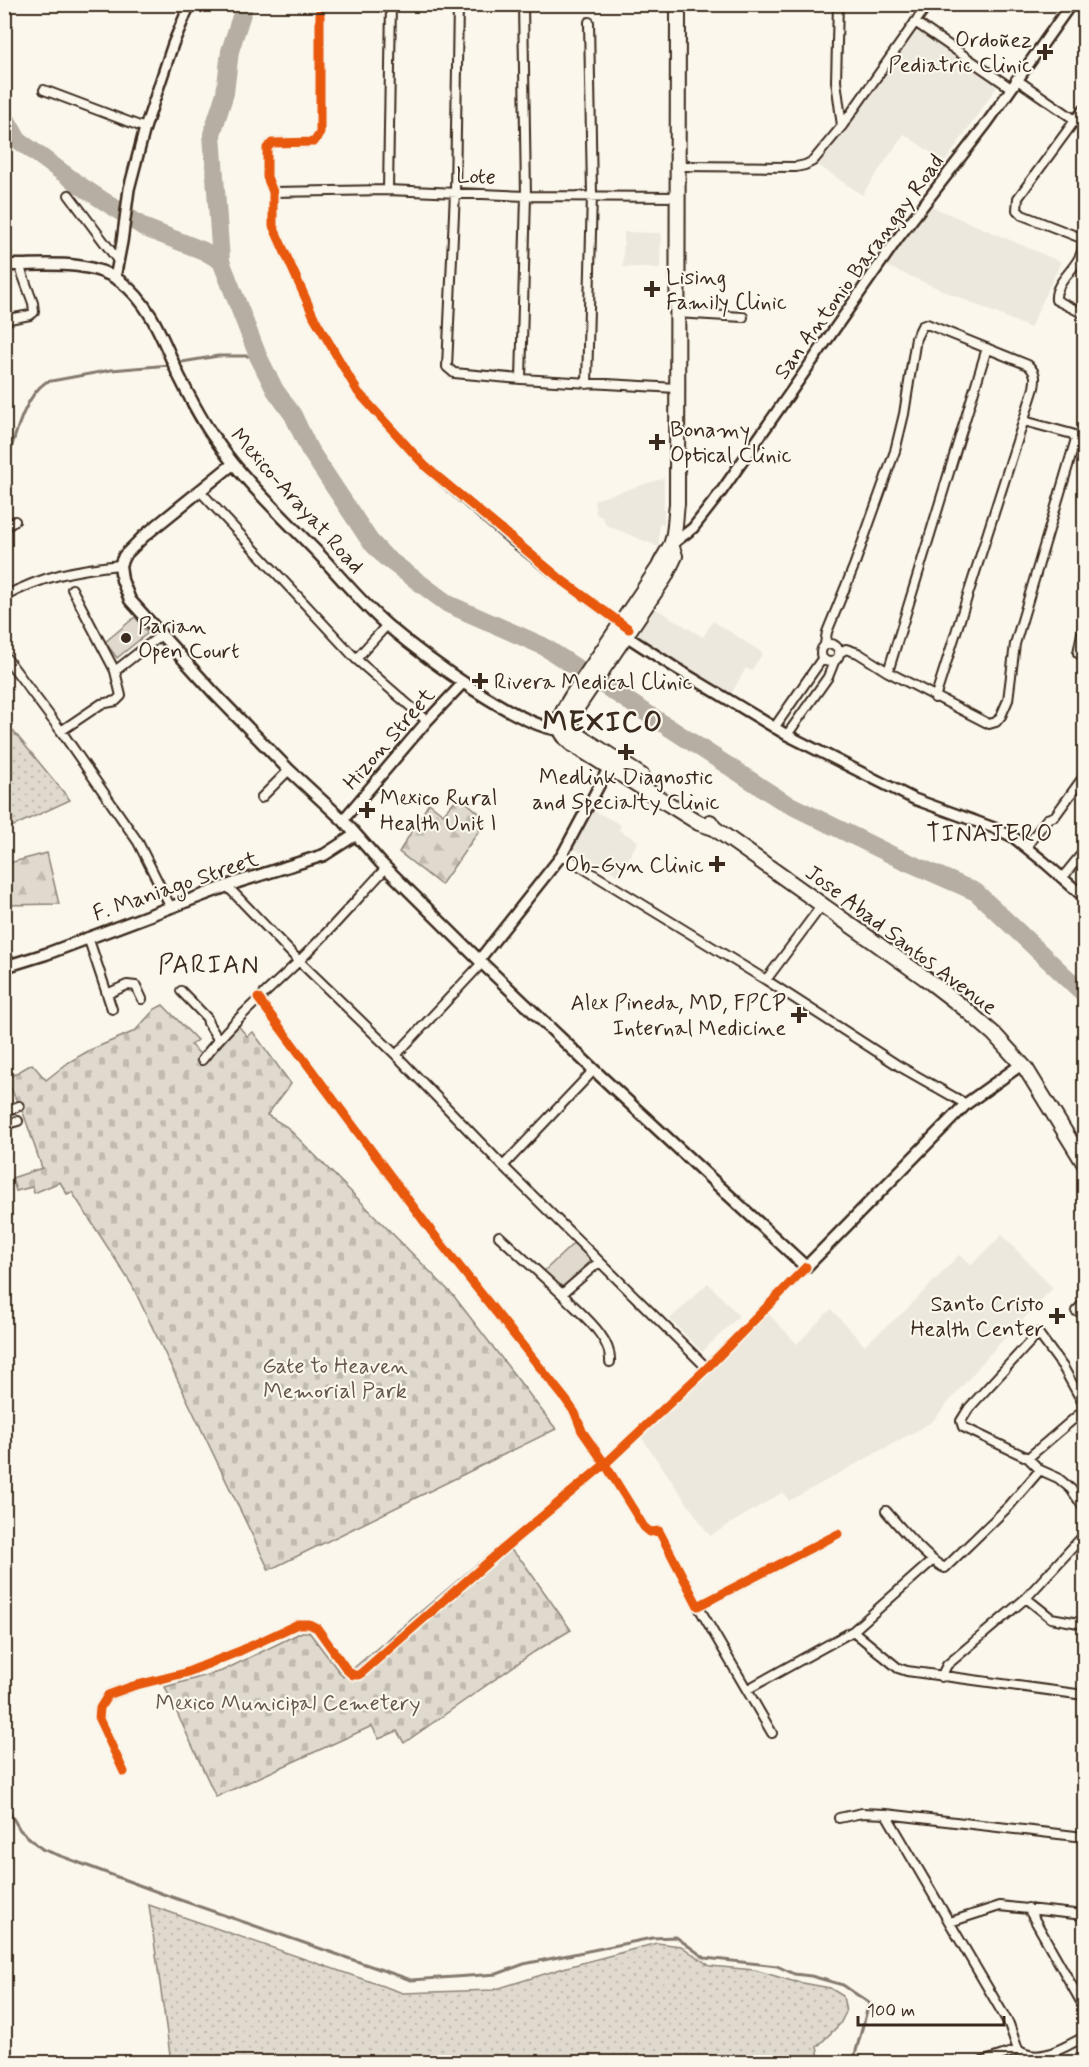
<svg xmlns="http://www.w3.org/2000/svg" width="1089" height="2067" font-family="Mynerve,sans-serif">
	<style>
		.built { fill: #ede8dd }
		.grass { fill: url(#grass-dots); stroke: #8d8276; stroke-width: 1.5 }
		.forest { fill: url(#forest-firs); stroke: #8d8276; stroke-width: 1.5 }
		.cemetery { fill: url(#cemetery-stones); stroke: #8d8276; stroke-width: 1.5 }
		.pitch { fill: #dfd9ce; stroke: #8d8276; stroke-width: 1.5 }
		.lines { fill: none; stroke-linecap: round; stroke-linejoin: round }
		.stream { stroke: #85796d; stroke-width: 3 }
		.river { stroke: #b6aea2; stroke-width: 18 }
		.minor-casing { stroke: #3b2a1e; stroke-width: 12 }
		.tertiary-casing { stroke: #3b2a1e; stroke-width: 14 }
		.secondary-casing { stroke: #3b2a1e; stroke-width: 15 }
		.trunk-casing { stroke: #3b2a1e; stroke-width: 18 }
		.minor { stroke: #fbf7ec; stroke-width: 8 }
		.tertiary { stroke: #fbf7ec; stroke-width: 9 }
		.secondary { stroke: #fbf7ec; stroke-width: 10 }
		.trunk { stroke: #fbf7ec; stroke-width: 14 }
		.cycleway-casing { stroke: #fbf7ec; stroke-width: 13 }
		.cycleway { stroke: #e8590c; stroke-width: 9 }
		.poi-dot { fill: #3b2a1e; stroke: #fbf7ec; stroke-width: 2 }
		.labels { text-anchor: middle; stroke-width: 4.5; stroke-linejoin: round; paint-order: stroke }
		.poi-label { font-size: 22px; fill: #3b2a1e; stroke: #fbf7ec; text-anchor: start }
		.street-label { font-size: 22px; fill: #3b2a1e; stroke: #fbf7ec }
		.park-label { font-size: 22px; fill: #64564a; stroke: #fbf7ec }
		.neighbourhood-label { font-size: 24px; letter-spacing: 1.5px; fill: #3b2a1e; stroke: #fbf7ec }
		.quarter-label { font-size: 26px; letter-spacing: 1.5px; fill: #3b2a1e; stroke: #fbf7ec }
		.district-label { font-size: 28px; font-weight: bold; letter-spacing: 1.5px; fill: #3b2a1e; stroke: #fbf7ec }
	</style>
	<defs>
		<pattern id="grass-dots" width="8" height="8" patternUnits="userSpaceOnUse" patternTransform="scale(1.5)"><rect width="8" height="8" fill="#dfd9ce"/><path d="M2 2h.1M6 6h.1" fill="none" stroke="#c0bab0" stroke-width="1.8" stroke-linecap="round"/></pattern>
		<pattern id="forest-firs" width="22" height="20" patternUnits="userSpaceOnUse" patternTransform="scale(1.5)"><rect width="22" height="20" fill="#dfd9ce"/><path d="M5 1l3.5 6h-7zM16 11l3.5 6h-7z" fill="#c0bab0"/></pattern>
		<pattern id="cemetery-stones" width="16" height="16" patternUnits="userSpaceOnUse" patternTransform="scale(1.5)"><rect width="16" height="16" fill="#dfd9ce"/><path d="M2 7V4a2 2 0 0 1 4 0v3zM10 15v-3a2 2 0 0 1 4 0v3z" fill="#c0bab0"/></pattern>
	</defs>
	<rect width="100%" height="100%" fill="#fbf7ec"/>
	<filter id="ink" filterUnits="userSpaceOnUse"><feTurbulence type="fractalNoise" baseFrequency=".0167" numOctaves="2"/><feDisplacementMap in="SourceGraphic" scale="12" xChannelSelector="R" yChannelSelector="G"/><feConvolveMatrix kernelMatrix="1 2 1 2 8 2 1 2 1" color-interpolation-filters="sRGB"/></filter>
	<g filter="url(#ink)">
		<path class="built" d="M916,26L999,84L945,162L904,134L862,195L818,165Z
			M928,205L1061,262L1030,328L886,266Z
			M624,232L661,233L660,268L623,267Z
			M664,478V525L659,523V547L606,525L603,518L596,514L594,500Z
			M653,607L703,637L713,621L763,653L751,671L746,668L731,694L636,636Z
			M589,808L621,825L619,830L638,841L619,876L569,846Z
			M1002,1235L1053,1288L988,1356L932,1422L789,1501L783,1492L710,1536L637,1431L762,1307L797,1344L831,1309L864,1345L906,1310L959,1255L971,1265Z
			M708,1283L739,1316L702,1352L670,1319Z"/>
		<path class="grass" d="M5,721L70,800L5,830H4Z
			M149,1905L403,1993L493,1990L567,1967L657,1943L681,1946L710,1966L755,1970L792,1981L830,1988L843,1996L846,2012L840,2024L817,2047L820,2062H171Z"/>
		<path class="forest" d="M459,796L480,814L484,824L441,885L399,852L429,803L443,814Z
			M47,853L59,904L5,905L7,902L5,892V864Z"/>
		<path class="cemetery" d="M163,1005L197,1040L191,1045L203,1057L236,1023L247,1036L253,1032L291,1084L267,1115L287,1127L453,1295L556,1429L269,1570L132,1285L72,1192L67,1194L60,1182L34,1193L32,1187L16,1191L12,1178L42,1168L24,1115L6,1079L32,1064L46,1080L69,1062L90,1050L135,1031L155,1009Z
			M503,1542L523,1562L571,1630L534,1652L404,1743L397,1731L379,1739L372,1726L216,1797L165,1687L222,1671L302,1632H309L343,1677Z"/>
		<path class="pitch" d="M135,617L148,633L117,658L105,642Z
			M577,1240L593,1258L559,1291L542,1273Z"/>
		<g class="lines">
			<path class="stream" d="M176,363L218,356H258
				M4,472C13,445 22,398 46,382L111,370L170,365
				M4,1803L20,1830L42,1849L163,1894L411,1980L497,1974L524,1964L652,1938L676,1937L705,1958L777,1966L794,1974L811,1976L843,1985L869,2003L853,2062"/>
			<path class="river" d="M245,4L230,51L225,93L212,134L221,261L258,356L275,390L293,415L309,449L370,541L385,557L448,604L543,646L784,802L894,856L976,892L1084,994
				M4,115L18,140L81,186L145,228L204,251L221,261"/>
			<defs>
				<path id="minor" d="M320,4V133L314,142L272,143L267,148V177L273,192V226L314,317L358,392L425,466L510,539L563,581L623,625
					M458,4L455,192L447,367L454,373L521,379L676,388
					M838,4L836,81L842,126
					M915,22L1011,88
					M1016,79L1084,126
					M44,90L145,128
					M678,166L796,167L805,165L813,161L842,126L928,4
					M388,190L391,4
					M273,192L388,190L526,196L678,197
					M69,195L119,262
					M1084,230C1081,238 1084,246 1081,254C1075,270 1054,283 1056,300L1084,314
					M1081,238L1022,215L1017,210L1018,198L1084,108
					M676,313L743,317
					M4,320L30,315L34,312L33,303L19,265
					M521,379L526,196L523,4
					M587,384L592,195L589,22
					M199,490L356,659L427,721
					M4,528L15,521
					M4,597C41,576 79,569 120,565
					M1084,623L1078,653L1084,658
					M821 653a9 9 0 1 1 18 0a9 9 0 1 1-18 0Z
					M825,644L827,632L854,566L895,451L904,414L916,338L922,326L927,324L1028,365C1036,373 1036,377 1034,388L935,698
					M839,653L846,649L858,653L888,672L989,724L996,722L1001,716L1008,700L1015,644L1076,439L1072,434L1024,421
					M4,655L61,731L138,842L170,906
					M356,659L387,625
					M115,671L161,635
					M888,672L987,348
					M774,728L822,659
					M61,731L101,704L116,701L121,696L115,671L72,589
					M787,735L828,677L834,662
					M261,798L289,770
					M1026,847L1047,819L1055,816L1084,776
					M562,855L766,980L899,1066L966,1104
					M1062,878L1084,851
					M228,887L299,961L396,1055L503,1166L707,1368
					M88,937L112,1009
					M766,980L822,905
					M181,991L207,1018L208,1023L218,1039
					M107,994L127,985L136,986L142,999
					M258,998L432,1232L566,1400L575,1413L582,1431L605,1464L644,1527L650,1532L659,1531L698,1606L838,1534
					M396,1055L482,963
					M202,1060C230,1023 265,994 298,962C329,932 357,899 386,868
					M4,1112L19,1106
					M4,1125L18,1121
					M503,1166L594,1070
					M499,1236L562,1294L599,1262
					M562,1294C578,1312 612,1336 610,1362
					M1076,1311L1084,1303
					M1084,1405L1063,1367L1038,1333L969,1408L961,1421L963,1427L1028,1458L1040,1470L1058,1478L1071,1489L1084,1508
					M1028,1458L1084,1410
					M886,1511C899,1526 928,1561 945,1568L1009,1506L1040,1470
					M1026,1598L1051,1618L1084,1624
					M698,1606L772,1733
					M853,1631L933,1560
					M941,1677L947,1665L1026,1598L1084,1535
					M748,1689L853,1631L898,1668L907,1671L1084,1695
					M124,1772L99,1719L100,1708L108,1695L133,1686L185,1673L240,1651L298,1624H309L317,1628L347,1670L353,1675H359L503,1549L605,1464L707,1368L806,1267
					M886,1814L1009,2024L1018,2050
					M839,1818L862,1813L886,1814L1084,1837
					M1028,1908L1084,2007
					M950,1922L1000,1906L1084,1915
					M982,2062L1018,2050C1039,2065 1064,2047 1084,2037"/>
				<path id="tertiary" d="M115,278L122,242L129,189L145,128L173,44L190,4
					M671,545L693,528L721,492L898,238L987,123L1071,4
					M623,634L674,667L787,735L914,799L994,828L1013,837L1043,861L1084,897
					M343,820L427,721L463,683
					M479,960L562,855L609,767"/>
				<path id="secondary" d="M4,265C41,266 88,258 120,281C151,303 164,343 179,376C190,398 201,420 215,439C243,480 281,515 316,551C339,575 362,604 388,626C421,654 525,733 566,730
					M233,464L144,536L124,556L120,565L122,580L130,600L214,693L289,770L343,820L381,863L482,963L594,1070L806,1267L966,1104L1022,1064
					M4,967L46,954L238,882L324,855L355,835"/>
				<path id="trunk" d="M678,4L677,504C675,517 676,533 671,545C667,553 662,559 659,567L572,696C561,714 552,728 572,744L699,823L714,828
					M642,776L581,737L570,725V718L665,577L675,556L671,545
					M710,822L714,828L925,978L964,1008L994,1034L1026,1069L1084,1163"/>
			</defs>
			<use href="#minor" class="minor-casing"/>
			<use href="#tertiary" class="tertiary-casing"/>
			<use href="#secondary" class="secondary-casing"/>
			<use href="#trunk" class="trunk-casing"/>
			<use href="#minor" class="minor"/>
			<use href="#tertiary" class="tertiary"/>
			<use href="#secondary" class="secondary"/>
			<use href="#trunk" class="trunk"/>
			<defs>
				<path id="cycleway" d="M320,4V133L314,142L272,143L267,148V177L273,192V226L314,317L358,392L425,466L563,581L629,629
					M258,998L432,1232L566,1400L575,1413L582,1431L605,1464L644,1527L650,1532L659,1531L698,1606L838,1534
					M124,1772L99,1719L100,1708L108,1695L133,1686L185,1673L240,1651L298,1624H309L317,1628L347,1670L353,1675H359L503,1549L605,1464L707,1368L806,1267"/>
			</defs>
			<use href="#cycleway" class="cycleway-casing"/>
			<use href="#cycleway" class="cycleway"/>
		</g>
	</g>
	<g class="poi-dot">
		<path d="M1042 43h6v6h6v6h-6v6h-6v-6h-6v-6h6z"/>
		<path d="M649 280h6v6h6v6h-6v6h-6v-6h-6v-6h6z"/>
		<path d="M654 433h6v6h6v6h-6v6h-6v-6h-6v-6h6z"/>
		<circle cx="126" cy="638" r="6"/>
		<path d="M477 672h6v6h6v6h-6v6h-6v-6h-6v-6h6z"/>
		<path d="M623 743h6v6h6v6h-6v6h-6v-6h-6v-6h6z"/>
		<path d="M364 801h6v6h6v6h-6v6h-6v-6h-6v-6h6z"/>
		<path d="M714 855h6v6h6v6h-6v6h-6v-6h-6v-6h6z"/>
		<path d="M796 1006h6v6h6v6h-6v6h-6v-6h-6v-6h6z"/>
		<path d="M1054 1307h6v6h6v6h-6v6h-6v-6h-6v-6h6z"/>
	</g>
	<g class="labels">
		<g class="poi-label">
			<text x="1032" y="47" text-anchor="end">Ordoñez<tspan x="1032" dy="25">Pediatric Clinic</tspan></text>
			<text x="666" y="284">Lising<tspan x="666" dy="25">Family Clinic</tspan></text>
			<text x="670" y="437">Bonamy<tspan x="670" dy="25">Optical Clinic</tspan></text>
			<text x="138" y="633">Parian<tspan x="138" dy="25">Open Court</tspan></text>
			<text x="494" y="689">Rivera Medical Clinic</text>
			<text x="626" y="784" text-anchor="middle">Medlink Diagnostic<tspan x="626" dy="25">and Specialty Clinic</tspan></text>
			<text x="380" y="805">Mexico Rural<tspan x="380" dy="25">Health Unit I</tspan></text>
			<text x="704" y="872" text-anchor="end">Ob-Gyn Clinic</text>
			<text x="786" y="1010" text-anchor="end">Alex Pineda, MD, FPCP<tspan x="786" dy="25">Internal Medicine</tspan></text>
			<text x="1044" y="1311" text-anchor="end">Santo Cristo<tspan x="1044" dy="25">Health Center</tspan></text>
		</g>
		<g class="street-label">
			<text transform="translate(476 175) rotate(3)" y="8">Lote</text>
			<text transform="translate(858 266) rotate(-54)" y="8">San Antonio Barangay Road</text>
			<text transform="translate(298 500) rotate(48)" y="8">Mexico-Arayat Road</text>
			<text transform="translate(388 738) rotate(-49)" y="8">Hizon Street</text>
			<text transform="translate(175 885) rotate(-19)" y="8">F. Maniago Street</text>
			<text transform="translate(902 939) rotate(37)" y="8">Jose Abad Santos Avenue</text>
		</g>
		<g class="park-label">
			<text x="335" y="1373">Gate to Heaven<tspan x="335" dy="25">Memorial Park</tspan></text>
			<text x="288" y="1710">Mexico Municipal Cemetery</text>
		</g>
		<g class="neighbourhood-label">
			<text x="990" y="841">TINAJERO</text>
		</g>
		<g class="quarter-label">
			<text x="209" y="973">PARIAN</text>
		</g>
		<g class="district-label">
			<text x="603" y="731">MEXICO</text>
		</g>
	</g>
	<rect width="1089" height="2067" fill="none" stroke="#fbf7ec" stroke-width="24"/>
	<rect x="12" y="12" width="1065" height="2043" fill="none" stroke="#3b2a1e" stroke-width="2" filter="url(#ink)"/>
	<path d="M858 2016v9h146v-9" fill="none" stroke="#3b2a1e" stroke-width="3"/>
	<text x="867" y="2016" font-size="18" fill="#3b2a1e" stroke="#fbf7ec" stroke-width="4.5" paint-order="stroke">100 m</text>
</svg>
